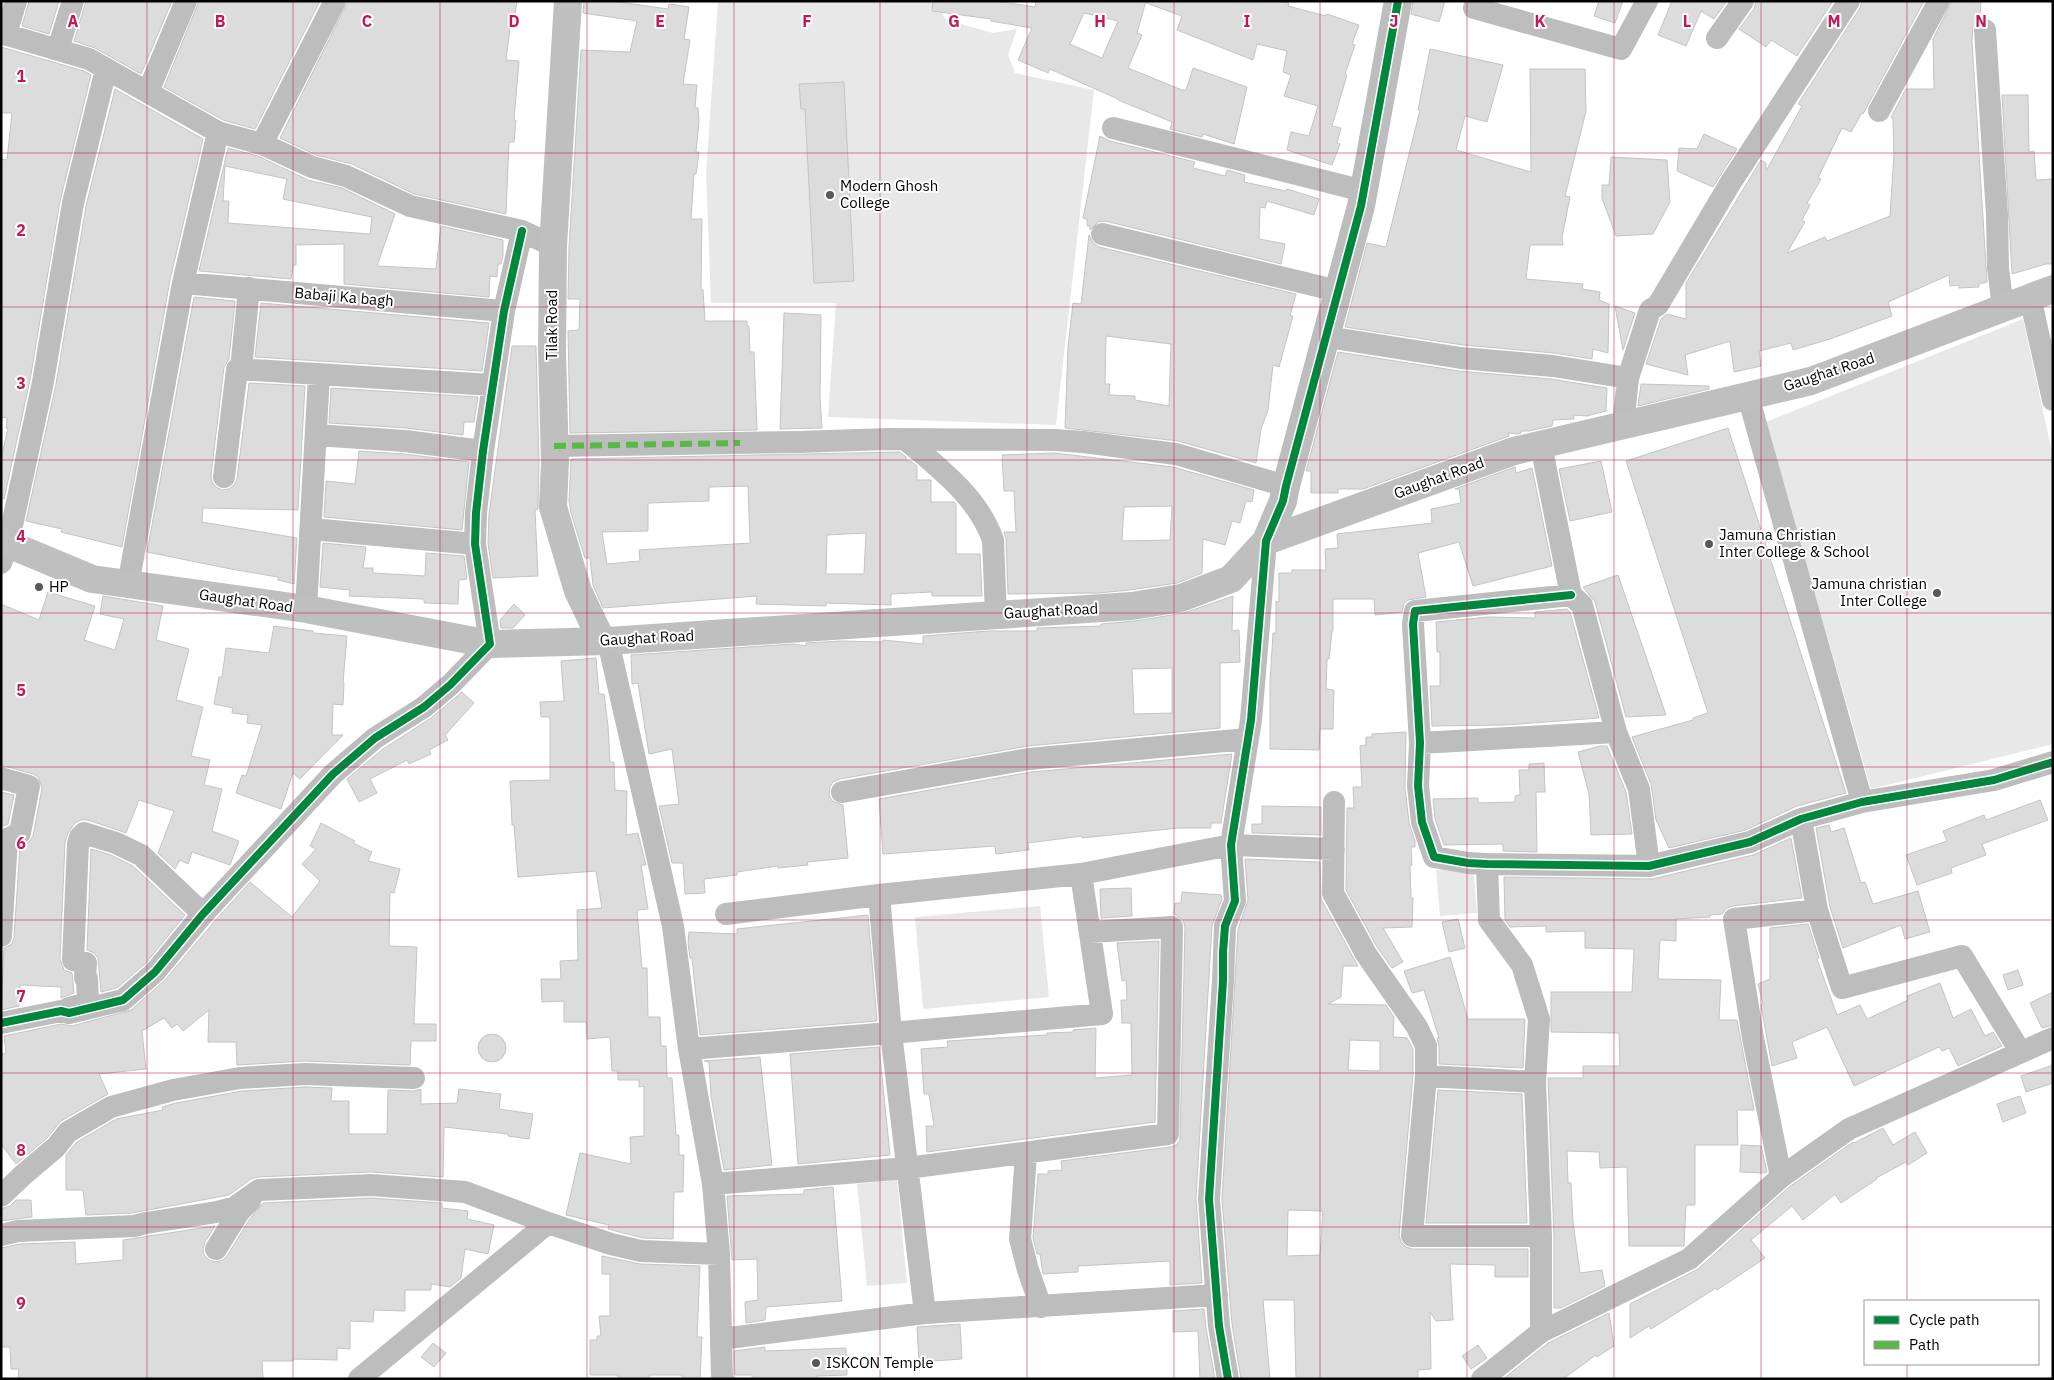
<svg xmlns="http://www.w3.org/2000/svg" width="2054" height="1380" font-family="'IBM Plex Sans',sans-serif">
	<style>
		.green { fill: #e8e8e8 }
		.building { fill: #dcdcdc; stroke: #c4c4c4; fill-rule: evenodd }
		.lines { fill: none; stroke-linecap: round; stroke-linejoin: round }
		.minor { stroke: #bdbdbd; stroke-width: 22 }
		.tertiary { stroke: #bdbdbd; stroke-width: 28 }
		.secondary { stroke: #bfbfbf; stroke-width: 28 }
		.quiet { stroke: #58b947; stroke-width: 6; stroke-dasharray: 12 6; stroke-linecap: butt }
		.cycleway-casing { stroke: #fff; stroke-width: 11 }
		.cycleway { stroke: #00873e; stroke-width: 8 }
		.grid { fill: none; stroke: #c2185b; stroke-width: 1; stroke-opacity: 0.55 }
		.poi-dot { fill: #595959; stroke: #fff; stroke-width: 2 }
		.labels { text-anchor: middle; stroke-width: 4; stroke-linejoin: round; paint-order: stroke }
		.poi-label { font-size: 15px; fill: #000; stroke: #fff; text-anchor: start }
		.street-label { font-size: 15px; fill: #000; stroke: #fff }
		.grid-label { font-size: 16px; text-anchor: middle; font-weight: bold; fill: #c2185b; stroke: #fff; stroke-width: 4; stroke-linejoin: round; paint-order: stroke }
	</style>
	<rect width="100%" height="100%" fill="#fff"/>
	<path class="green" d="M718,1H935L946,20L993,33L1017,29L1008,55L1015,73L1094,90L1056,425L828,417L836,303H711L706,174Z
		M2023,319L2053,457V744L1871,789L1766,422Z
		M1473,867L1477,913L1440,916L1436,870Z
		M1040,906L1049,997L923,1009L915,917Z
		M897,1180L907,1283L867,1286L857,1184Z"/>
	<path class="building" d="M29,1H59L49,34L22,26Z
		M86,1H172L141,74L95,48L74,41Z
		M199,1H320L255,129L223,120L164,87Z
		M348,1H517L514,21H511L506,60L519,61L514,120H516L514,142H509L506,214L414,194L352,164L316,155L280,138Z
		M584,1H612L668,9L669,4L689,7L684,39L690,40L683,84L697,85L695,107L698,108L699,121L696,152H699L696,174H694L691,219H702L701,290H703L705,321H747V326H749L750,352H754L757,430L570,433L568,331L579,330L580,299H568L569,247L581,50L630,52L637,21L583,13Z
		M933,1H996L1035,7L1036,1H1146L1137,33L1142,35L1128,68L1182,90H1186L1193,68L1247,87L1234,144L1203,134L1202,137L1170,129L1172,122L1118,100V99L1050,69L1048,73L1018,60L1032,28L991,21V19L932,11ZM1084,13L1118,21L1102,58L1070,44Z
		M1147,1H1274L1289,3L1288,6L1326,16L1327,14L1359,25L1352,44L1355,45L1345,74L1347,75L1332,126L1341,128L1337,143L1340,144L1332,165L1287,150L1291,132L1309,136L1318,106L1284,96L1291,75L1283,72L1287,51L1257,44L1253,60L1177,30L1182,16L1146,3Z
		M1413,1H1445L1439,22L1411,14Z
		M1599,1H1623L1615,23L1594,16Z
		M1672,1H1727L1714,19L1701,11L1686,46L1658,35Z
		M1756,1H1833L1797,56L1771,40L1766,47L1739,29L1754,9Z
		M1862,1H1924L1863,114L1862,113L1851,132L1842,128L1818,178L1821,179L1807,203L1810,205L1802,220L1805,222L1787,253L1825,237L1827,241L1890,216L1894,154L1893,118L1891,117L1906,89H1934L1933,39L1952,1H1981L1980,18L1973,25L1972,41L1987,282L1979,284V287L1959,288V285L1950,286L1949,275L1888,302L1892,316L1830,339L1793,350L1791,343L1759,351L1761,366L1734,372L1730,341L1685,355L1688,375L1646,364L1661,319L1667,314L1686,319V283L1761,160L1766,163V171L1802,106L1798,104L1860,8Z
		M1,47L84,71L91,75L60,201L30,380L4,499L1,498V459L8,428H6L7,418L1,417V159L7,160L12,113H1Z
		M1430,49L1503,65L1487,122L1465,116L1456,150L1531,172L1530,69H1585L1586,111L1565,196L1570,197L1562,237L1563,245H1530L1526,279L1583,284L1582,289L1600,292L1599,300L1609,304L1608,353L1593,349L1592,359L1554,353L1463,345L1345,327L1367,243L1386,247L1420,110H1418Z
		M844,82L854,281L814,283L805,109H801L799,84Z
		M115,89L203,139L170,280L122,547L61,532L62,529L26,521L56,384L86,206Z
		M2002,95H2028L2029,152L2034,151L2036,180L2053,179V264H2046L2012,274Z
		M1704,134L1737,149L1713,187L1677,171L1679,148L1697,149Z
		M1100,136L1110,141L1195,162L1193,168L1225,176L1227,170L1245,175L1244,182L1286,191L1287,189L1319,199L1314,215L1267,201L1265,208L1260,207L1259,239L1285,244L1281,264L1105,221L1098,222L1090,230V226H1087V219L1083,218Z
		M228,148L258,156L308,180L342,188L395,214L377,266L436,269L441,226L503,240V256L501,264H498L497,277L490,276L489,297L344,284V244L296,245V265H293L291,279L199,271ZM225,166L287,179L283,199L372,217L370,234L228,223L229,201H223Z
		M1611,157L1667,160L1670,202L1653,234L1616,236L1602,198V185H1609Z
		M1089,235L1093,243L1099,247L1296,294L1290,316H1293L1279,367L1273,365L1268,410L1261,429L1256,463L1178,441L1065,428L1068,347L1073,303L1081,304ZM1106,336L1171,344L1169,406L1135,400V396L1109,395L1110,384H1105Z
		M194,297L235,301L229,359L224,367L211,475L212,482L216,487L222,490L229,489L234,485L237,479L249,383L305,386L298,510L203,508L202,522L297,538L294,584L278,580V577L231,569L147,552Z
		M261,303L489,323L482,371L255,357Z
		M1615,306L1635,313L1623,350Z
		M784,313L821,315L820,397L822,428L780,429Z
		M512,346H536L539,462L538,509L535,510L538,576L493,578L488,543L489,514Z
		M1338,352L1459,371L1551,379L1607,388L1606,411L1587,416L1573,415L1574,419L1553,420L1552,426L1529,431H1521V433L1518,434L1508,433L1509,436L1363,489H1338V493H1311V471H1306Z
		M1641,384L1709,386V389L1638,406Z
		M331,388L478,397L474,422H464L463,435L406,428L329,423Z
		M1728,428L1846,793L1797,806L1746,830L1669,848L1656,820L1651,784L1632,737L1693,720V718L1708,713L1626,461Z
		M359,451L404,454L469,462L462,530L324,517L326,481L355,484Z
		M900,452L906,457V461H910L917,466V480H931V502H954L956,504V554H980L982,596H932V592L891,594V605L826,603V606L756,604L757,596L603,608L593,585L590,558H585L571,513L569,501L571,459ZM748,486L750,543L639,550L640,561L607,564L602,532L648,531V503L709,501V487ZM866,533L864,574H826L827,535Z
		M1054,453L1173,467L1254,490L1252,502L1246,501L1240,523L1232,521L1225,545L1203,539L1202,573L1177,583L1130,590L1099,593L1008,594L1006,539L1004,532H1016L1014,491H1004L1002,455ZM1172,506L1170,540L1122,541L1124,507Z
		M1601,461L1612,512L1570,521L1559,469Z
		M1515,467L1516,473L1532,468L1552,566L1473,586L1459,542L1418,553L1426,597L1408,600L1404,604L1402,612L1375,615L1374,599H1333V631H1332L1329,659H1327L1326,689L1334,690L1333,729H1320L1319,750L1270,749V682L1273,633H1276V601L1279,602V573H1292V570H1326L1325,549L1338,548L1337,534L1432,523L1431,509L1461,503L1459,489H1455Z
		M323,543L366,547L363,568H373V573L425,576L426,553L464,556L467,579L459,580L458,604L424,603V599L349,596L350,590L320,587Z
		M1618,575L1666,715L1626,717L1595,602L1583,587Z
		M48,592L95,606L84,640L115,650L124,619L100,614L103,596L163,606L156,640L189,649L176,700L203,707L191,756L210,760L204,785L222,789L212,831L239,841L230,865L192,852L188,864L180,860L175,869L158,853L174,811L139,800L126,833L88,820H81L75,823L68,833L65,843L60,959L64,970L72,973L74,993L61,998V987L20,985L19,1006L1,1010L4,948L12,944L14,937L20,848L30,841L33,836L42,788L38,777L33,774L1,765V604L39,620Z
		M1233,596L1232,631L1239,630L1240,662L1220,663V728L1028,746L840,779L833,782L830,787L829,794L832,801L843,805L848,858L807,862L808,865L778,868V866L737,872V875L704,879L705,893L685,894L683,863H672L659,806L679,804L672,749L649,754L638,683L632,684L631,655L793,644L806,646V643L841,641L883,642V640L923,644V636L988,631H1037V628L1101,626V624L1135,621L1184,613ZM1172,668V713L1134,714L1132,669Z
		M514,604L525,615L513,628H501L500,620Z
		M1567,609L1570,612L1599,718L1505,725L1432,726L1430,686H1440V652H1437L1436,622L1488,617L1535,618V612Z
		M274,626L313,631V633L347,636L343,683H344L343,705L333,704L332,735H343L300,779L293,773L281,809L236,793L242,775L246,776L262,725L247,723L248,715L232,713L233,708L214,704L219,677H222L226,648L269,653Z
		M596,658L599,694H604L608,726L610,762H614L615,790L627,791L626,835L638,833L646,865H641L648,909L637,910L642,968H647L648,1017H660L661,1046H666L667,1078H672L676,1135H679V1155H684L683,1192H674L673,1239L643,1238L608,1229L609,1225L566,1215L580,1153L631,1164L630,1137L644,1136V1086L639,1087V1080H618V1071H612L610,1037L587,1039L586,1022H564V1001L542,1002L541,979H561L560,961L578,960L577,910L602,908L596,871L518,877L514,825H512L510,781L550,780V717H541L540,702L564,701L561,661Z
		M462,692L474,703L445,735L448,740L429,750L431,754L409,764L407,760L370,779L377,793L359,802L347,779L383,749L431,718Z
		M1406,732L1405,787L1409,823L1415,841V847H1411L1412,865L1410,866L1411,898H1413L1412,927L1383,928L1403,962L1392,968L1377,947L1346,890L1347,808H1354L1353,787H1362L1360,746L1366,745V737H1372V734Z
		M1600,746H1607L1626,792L1632,834L1591,835L1589,794L1578,752Z
		M1232,754L1221,823H1211V828H1178L1082,838V836L1028,843L1029,850L996,854L995,846L883,854L879,799L1031,772Z
		M1544,763L1545,792H1536L1537,852L1503,851V844L1444,845L1435,819L1433,799L1478,798V803L1515,802V796L1520,795L1519,770H1529V764Z
		M1,792L14,795L8,824L1,827Z
		M2040,800L2048,820L1982,844L1986,855L1951,868L1952,873L1917,885L1906,855L1947,841L1943,831L1984,815L1986,820Z
		M1262,806L1321,807V835L1252,833V824H1262Z
		M321,823L355,841L353,843L372,852L368,861L400,869L394,893L390,892L389,946L417,947L414,1024H436V1041H411L410,1065L305,1061L237,1065L236,1042H208L209,1010L183,1031L177,1024L172,1028L164,1018L142,1031L146,1069L99,1074L108,1094L61,1121L47,1138L16,1164L1,1144V1054L6,1053L4,1036L61,1024L72,1026L131,1010L165,980L213,923L250,882L292,917L320,881L302,864L316,849L310,846Z
		M1829,825L1831,832L1844,828L1861,883L1865,882L1873,904L1918,891L1930,932L1905,939L1901,925L1843,948L1830,907L1816,828Z
		M1791,838L1802,898L1733,906L1727,908L1722,914L1710,915V917L1676,919V941L1660,940L1658,979L1721,980L1719,1020H1737L1754,1110H1737L1738,1145H1695V1205H1686L1684,1246H1629L1627,1167L1600,1168L1599,1152L1567,1151L1568,1183H1571L1573,1222L1580,1273L1602,1270L1605,1286L1561,1308H1554V1236L1548,1078H1583V1066H1620L1619,1033L1551,1032V992H1632L1634,949L1585,948V931L1546,932V926L1510,927L1505,920L1504,877L1652,879L1753,855Z
		M91,849L111,855L133,866L185,915L146,963L117,988L101,992L98,958L94,953L87,950Z
		M1245,859L1320,862L1321,899L1358,966H1343L1341,997L1328,1004L1386,1005L1394,1017L1393,1037L1407,1038L1413,1049V1075L1399,1235L1401,1242L1406,1247L1412,1249H1528V1277H1495V1265L1450,1264L1453,1320L1436,1321L1430,1312L1431,1369L1418,1370V1379H1296L1294,1300H1263L1270,1379H1241L1232,1324L1222,1199L1238,929L1248,900ZM1350,1040L1380,1041V1071L1348,1070ZM1288,1210L1323,1211L1320,1255L1287,1256Z
		M1131,888L1132,916L1101,918L1100,889Z
		M1182,892L1221,895L1222,899L1212,926L1196,1198L1202,1283L1170,1285V1261L1078,1266V1272L1043,1274L1040,1254H1037L1033,1238L1038,1174H1048V1171L1062,1170L1061,1161L1170,1147L1176,1145L1180,1140L1185,927L1183,920L1174,914L1175,903H1181Z
		M868,915L877,1021L700,1035L692,958H690L688,943L689,932L737,934V929Z
		M1458,919L1465,948L1449,952L1442,922Z
		M1808,924L1819,958L1817,959L1837,1015L1860,1005L1867,1019L1908,1000L1907,996L1940,983L1953,1018L1971,1009L1985,1036L1993,1032L2002,1046L1958,1066L1949,1048L1942,1051L1939,1047L1854,1086L1827,1027L1792,1042L1797,1058L1772,1066L1761,1005L1763,1004L1758,984L1770,979V928Z
		M1159,941L1155,1122L927,1152L926,1126H934L929,1094H924L921,1049L948,1047L947,1041L1047,1035V1033L1073,1032V1030L1096,1028L1095,1078L1132,1075L1131,1023H1122L1121,1000H1127L1126,980L1122,981L1117,943Z
		M1450,957L1468,1019H1525L1523,1068L1439,1064V1046L1437,1038H1439L1424,990L1412,993L1404,971Z
		M2018,970L2023,985L2008,990L2003,975Z
		M2053,992V1025L2042,1028L2030,1003Z
		M478 1048a14 14 0 1 1 28 0a14 14 0 1 1-28 0Z
		M879,1047L890,1155L798,1164L790,1054Z
		M760,1057L772,1165L724,1170L711,1096L709,1062L704,1061Z
		M2053,1065V1083L2026,1092L2021,1076Z
		M305,1087L332,1088L331,1101H349V1134H387L388,1090L414,1091L421,1089V1104L457,1103L459,1089L501,1094L499,1109L533,1114L529,1139L508,1136V1134L444,1127L443,1177L371,1172L258,1177L251,1179L229,1195L132,1213L86,1215L83,1190H66V1155L77,1142L116,1119L163,1110L162,1107L176,1103L242,1091Z
		M1438,1090L1522,1094L1527,1223H1426Z
		M2020,1096L2026,1113L2003,1122L1997,1104Z
		M1883,1128L1893,1145L1915,1132L1927,1153L1908,1165L1906,1162L1876,1178L1877,1179L1841,1203L1835,1194L1803,1220L1792,1206L1751,1240L1765,1258L1717,1290L1716,1288L1651,1329L1649,1326L1630,1338V1304L1698,1269L1789,1187L1853,1142L1854,1143Z
		M1741,1145L1761,1146L1767,1172L1765,1173L1740,1172Z
		M833,1187L842,1301L766,1307L765,1320L746,1323L745,1302L758,1300L757,1259L732,1260L727,1196L804,1194V1190Z
		M371,1198L442,1203V1208L468,1211L467,1219L494,1225L488,1254L465,1249L461,1278L450,1287L431,1284V1290H405V1311L374,1310L373,1322L350,1321V1349L337,1348V1360L293,1359V1361H262L263,1379H18L19,1369H11L10,1347H1V1248L20,1244L75,1242L76,1264L123,1260V1240L215,1226L205,1242L203,1249L204,1255L209,1260L216,1262L223,1260L227,1256L249,1220L263,1203Z
		M16,1200H31L32,1217L1,1221V1209L10,1206Z
		M602,1256L640,1264L700,1266L697,1337H702L700,1379H682V1375H649V1379H618V1375H590V1340H597V1336H601L599,1316H610V1274H602Z
		M1204,1309L1206,1328L1215,1379H1200L1198,1331L1173,1332V1311Z
		M1609,1313L1614,1346L1597,1357L1596,1355L1563,1379H1503L1548,1343Z
		M960,1324L962,1359L919,1362L917,1327Z
		M433,1343L446,1353L434,1367L421,1357Z
		M1478,1345L1487,1358L1471,1369L1462,1356Z
		M765,1347V1351L846,1348L847,1375L817,1376V1379H752V1375H735L734,1351Z"/>
	<g class="lines">
		<path class="minor" d="M1474,8L1621,49L1647,1
			M1985,30L1997,215L1998,268L2003,308
			M1,33L89,59L218,132L262,144L312,167L346,176L410,206L522,231L553,246
			M6,34L16,1
			M1717,38L1743,1
			M58,49L73,1
			M148,92L186,1
			M1879,111L1939,1
			M1113,128L1364,191
			M262,144L335,1
			M1102,234L1338,291
			M183,283L504,311
			M2030,297L2053,400
			M1327,337L1461,358L1553,366L1628,378
			M241,369L249,288
			M1748,396L1862,802
			M1623,425L1628,378L1650,310L1658,305L1731,182L1849,1
			M316,435L405,441L483,451
			M906,440C939,468 978,497 993,540L996,615
			M1541,445L1571,595L1582,605L1616,732L1639,789L1649,866
			M554,446L798,442L888,439L1055,440L1083,442L1176,454L1286,486
			M224,477L237,369L492,385
			M311,529L475,544
			M1,563L8,544L43,382L73,203L106,69
			M128,585L183,283L218,132
			M1571,595L1415,611L1413,624L1420,743L1418,786L1422,822L1434,857L1468,863L1487,864L1649,866L1750,842L1801,819L1862,802L1994,780L2053,762
			M306,609L319,375
			M608,641L673,926L689,1049L713,1184L719,1254L722,1379
			M1420,743L1616,732
			M1,778L29,786L20,833L7,839L1,936
			M842,792L1029,759L1247,739
			M1334,802L1333,893L1366,954L1417,1027L1426,1046V1076L1412,1236H1541
			M1801,819L1817,910L1842,988L1962,956L2015,1043
			M1487,864L1489,920L1522,965L1539,1019L1535,1082L1541,1236V1332
			M879,895L891,1033L925,1313
			M726,914L879,895L1081,874L1231,845L1334,849
			M69,1008L88,1003L87,978H85L86,963L73,960L78,844L80,837L84,833L116,843L141,855L203,914
			M1,1023L61,1011L69,1013L123,1000L155,972L203,914L333,774L375,738L424,707L450,685L490,644L475,544L476,513L483,451L504,311L522,231
			M689,1049L891,1033L1102,1014L1081,874
			M1426,1076L1535,1082
			M1026,1154L1020,1239L1028,1270L1041,1307
			M1781,1177L1753,1038L1734,919L1817,910
			M713,1184L907,1168L1168,1134L1172,927L1090,932
			M1,1196L23,1175L56,1147L68,1132L111,1107L173,1090L240,1078L305,1074L414,1078
			M548,1223L611,1244L641,1251L719,1254
			M1,1235L18,1231L134,1226L146,1223L217,1212L235,1207L259,1190L371,1185L465,1192L548,1223L359,1379
			M216,1249L239,1212L250,1201
			M721,1339L925,1313L1217,1295
			M1228,1379L1219,1326L1209,1199L1223,981L1225,926L1235,901L1231,845L1251,720L1266,541
			M1482,1379L1541,1332L1689,1259L1781,1177L1849,1129L2053,1038"/>
		<path class="tertiary" d="M1266,541L1283,501L1286,486L1361,206L1398,1"/>
		<path class="secondary" d="M568,1L553,246L552,352L555,462L553,507L578,591L602,641
			M1,541L92,579L306,609L490,644L608,641L1132,606L1181,598L1231,579L1266,541L1514,451L1811,381L2053,289"/>
		<path class="quiet" d="M554,446L740,443"/>
		<defs>
			<path id="cycleway" d="M1571,595L1415,611L1413,624L1420,743L1418,786L1422,822L1434,857L1468,863L1487,864L1649,866L1750,842L1801,819L1862,802L1994,780L2053,762
				M1,1023L61,1011L69,1013L123,1000L155,972L203,914L333,774L375,738L424,707L450,685L490,644L475,544L476,513L483,451L504,311L522,231
				M1228,1379L1219,1326L1209,1199L1223,981V952L1225,926L1235,901L1231,845L1251,720L1266,541L1283,501L1286,486L1361,206L1398,1"/>
		</defs>
		<use href="#cycleway" class="cycleway-casing"/>
		<use href="#cycleway" class="cycleway"/>
	</g>
	<path class="grid" d="M147,1V1379M293,1V1379M440,1V1379M587,1V1379M734,1V1379M880,1V1379M1027,1V1379M1174,1V1379M1320,1V1379M1467,1V1379M1614,1V1379M1761,1V1379M1907,1V1301M1,153H2053M1,307H2053M1,460H2053M1,613H2053M1,767H2053M1,920H2053M1,1073H2053M1,1227H2053M1907,1364V1379"/>
	<g class="poi-dot">
		<circle cx="830" cy="195" r="5"/>
		<circle cx="1709" cy="544" r="5"/>
		<circle cx="39" cy="587" r="5"/>
		<circle cx="1937" cy="593" r="5"/>
		<circle cx="816" cy="1363" r="5"/>
	</g>
	<g class="labels">
		<g class="poi-label">
			<text x="840" y="191">Modern Ghosh<tspan x="840" dy="17">College</tspan></text>
			<text x="1719" y="540">Jamuna Christian<tspan x="1719" dy="17">Inter College &amp; School</tspan></text>
			<text x="1927" y="589" text-anchor="end">Jamuna christian<tspan x="1927" dy="17">Inter College</tspan></text>
			<text x="49" y="592">HP</text>
			<text x="826" y="1368">ISKCON Temple</text>
		</g>
		<g class="street-label">
			<text transform="translate(344 297) rotate(5)" y="5">Babaji Ka bagh</text>
			<text transform="translate(552 325) rotate(-90)" y="5">Tilak Road</text>
			<text transform="translate(1829 372) rotate(-18)" y="5">Gaughat Road</text>
			<text transform="translate(1439 478) rotate(-20)" y="5">Gaughat Road</text>
			<text transform="translate(246 601) rotate(8)" y="5">Gaughat Road</text>
			<text transform="translate(1051 611) rotate(-3)" y="5">Gaughat Road</text>
			<text transform="translate(647 638) rotate(-3)" y="5">Gaughat Road</text>
		</g>
	</g>
	<g class="grid-label">
		<text x="73" y="27">A</text>
		<text x="220" y="27">B</text>
		<text x="367" y="27">C</text>
		<text x="514" y="27">D</text>
		<text x="660" y="27">E</text>
		<text x="807" y="27">F</text>
		<text x="954" y="27">G</text>
		<text x="1100" y="27">H</text>
		<text x="1247" y="27">I</text>
		<text x="1394" y="27">J</text>
		<text x="1540" y="27">K</text>
		<text x="1687" y="27">L</text>
		<text x="1834" y="27">M</text>
		<text x="1981" y="27">N</text>
		<text x="21" y="82">1</text>
		<text x="21" y="236">2</text>
		<text x="21" y="389">3</text>
		<text x="21" y="542">4</text>
		<text x="21" y="696">5</text>
		<text x="21" y="849">6</text>
		<text x="21" y="1002">7</text>
		<text x="21" y="1156">8</text>
		<text x="21" y="1309">9</text>
	</g>
	<rect width="2054" height="1380" fill="none" stroke="#000000" stroke-width="5"/>
	<rect x="1864" y="1300" width="175" height="65" fill="#ffffff" stroke="#999999"/>
	<rect x="1874" y="1316" width="25" height="8" fill="#00873e" stroke="#999999"/>
	<text x="1909" y="1325" font-size="15" fill="#000000">Cycle path</text>
	<rect x="1874" y="1341" width="25" height="8" fill="#58b947" stroke="#999999"/>
	<text x="1909" y="1350" font-size="15" fill="#000000">Path</text>
</svg>
